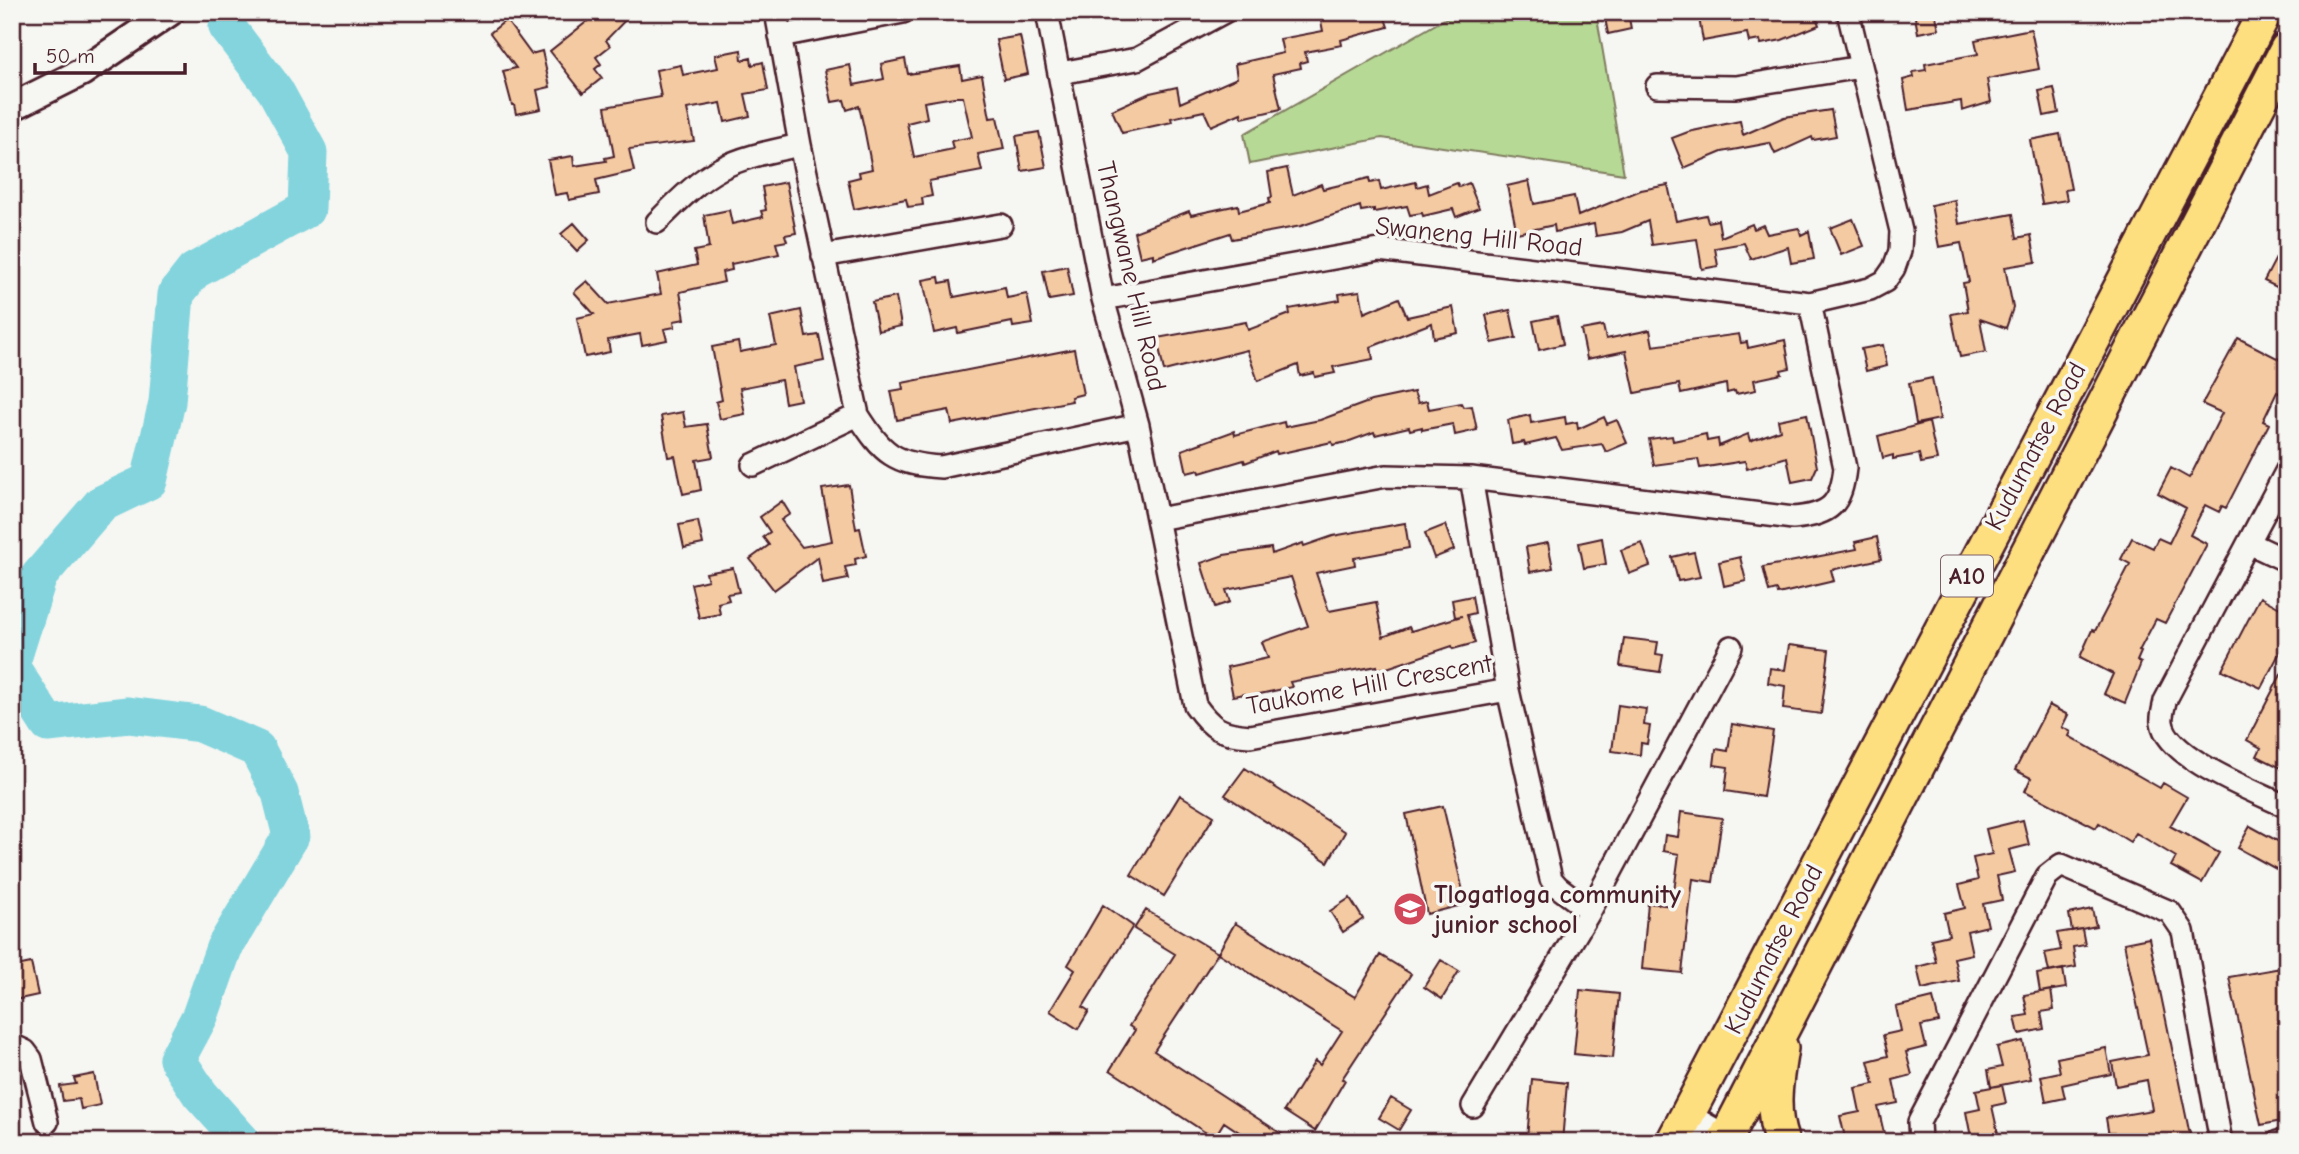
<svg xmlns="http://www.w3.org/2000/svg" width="2299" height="1154" font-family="'Comic Neue',sans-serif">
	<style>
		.green { fill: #b6da95; stroke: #807c60; stroke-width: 2 }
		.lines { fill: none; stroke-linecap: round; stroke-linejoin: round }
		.river { stroke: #83d4dd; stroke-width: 37 }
		.building { fill: #f3caa2; stroke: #4a1f2b; stroke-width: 2; fill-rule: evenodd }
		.minor-casing { stroke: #4a1f2b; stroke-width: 26 }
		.tertiary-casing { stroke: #4a1f2b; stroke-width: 32 }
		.primary-casing { stroke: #4a1f2b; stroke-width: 38 }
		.minor { stroke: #f6f6f2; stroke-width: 21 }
		.tertiary { stroke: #f6f6f2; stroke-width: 26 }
		.primary { stroke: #fddf80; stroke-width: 33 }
		.labels { text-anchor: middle; stroke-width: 7; stroke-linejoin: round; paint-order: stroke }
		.shield { fill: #f6f6f2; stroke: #7e6067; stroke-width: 2 }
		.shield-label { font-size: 24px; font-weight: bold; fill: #4a1f2b }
		.street-label { font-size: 26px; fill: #4a1f2b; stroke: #f6f6f2 }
		.poi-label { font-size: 26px; font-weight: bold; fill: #4a1f2b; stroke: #f6f6f2; text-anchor: start }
	</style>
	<rect width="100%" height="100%" fill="#f6f6f2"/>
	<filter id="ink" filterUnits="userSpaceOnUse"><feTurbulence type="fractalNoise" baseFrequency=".0143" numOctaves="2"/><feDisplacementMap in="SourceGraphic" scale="14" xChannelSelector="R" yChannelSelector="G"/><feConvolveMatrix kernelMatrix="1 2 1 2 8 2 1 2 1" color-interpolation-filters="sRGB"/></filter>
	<g filter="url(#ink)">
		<path class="green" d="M1457,12H1596L1624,174L1382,138L1250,164L1244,134Z"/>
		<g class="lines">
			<path class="river" d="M12,662L39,576L101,504L149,481L167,402L176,294L194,271L307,209L309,152L275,90L227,27
				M12,668L48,724L128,715L200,724L257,749L280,793L291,836L224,948L200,1016L177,1059L200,1094L243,1142"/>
		</g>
		<path class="building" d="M599,12H633L606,40L610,46L596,57L601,64L595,69L602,78L583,93L550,51Z
			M1340,12H1383L1388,27L1341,40L1342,45L1305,52L1307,61L1300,63L1301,68L1273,74L1281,109L1242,118L1241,113L1211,126L1204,111L1171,118L1172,122L1122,133L1112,110L1150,93L1177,87L1180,103L1237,78L1235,64L1283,53L1280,39L1323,31L1320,16Z
			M1604,12H1628L1631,29L1608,34Z
			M1698,12H1724L1725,17L1748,12H1814L1819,25L1782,40L1761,44L1760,40L1749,42L1747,33L1703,41Z
			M1914,12H1935L1939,29L1918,33Z
			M506,20L531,54L542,51L550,87L537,90L541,109L516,114L514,105H512L503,71L516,68L490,33Z
			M2031,29L2039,69L1987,79L1991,102L1962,111L1961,101L1908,110L1903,80L1914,77L1913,72L1926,70L1925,64L1978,54L1975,40Z
			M1020,36L1028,74L1004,79L996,40Z
			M741,50L742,60L751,58L752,65L763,62L768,90L745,94L750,116L725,122L721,103L687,109L694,141L629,149L634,171L596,180L599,194L569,200L567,193L555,195L548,160L573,156L574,166L606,161L605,158L614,156L605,107L661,97L656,70L681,65L683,75L718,68L715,55Z
			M905,59L908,74L960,66L962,79L982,75L990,118L997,117L1004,149L978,154L982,171L929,181L932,196L922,198L923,205L908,207L906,199L854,209L848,180L860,177L859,172L872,169L864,128L859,106L847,110L844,100L832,102L825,70L850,65L854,85L884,79L881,64ZM954,97H963L972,137L951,141L953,149L914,157L907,123L927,118L924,102Z
			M2054,88L2059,113L2044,116L2039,91Z
			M1831,110L1836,136L1813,140L1812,137L1775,154L1770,143L1722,152L1684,168L1672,138L1688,132L1740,121L1743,135L1784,117Z
			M1039,132L1046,167L1022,171L1016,136Z
			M2060,134L2071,189L2065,190L2067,200L2042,204L2030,140Z
			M1287,168L1293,195L1321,184L1323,189L1369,178L1370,183L1379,181L1381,190L1416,182L1417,187L1427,184L1429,194L1457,183L1459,187L1469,183L1479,208L1456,217L1453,209L1423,216L1422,213L1410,215L1407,206L1374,212V209L1361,211L1360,206L1301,226L1232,239L1230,233L1153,258V254L1140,257L1134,232L1189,211L1191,215L1238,205L1239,211L1270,203L1269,198L1272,197L1268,172Z
			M1529,181L1534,204L1574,196L1578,216L1641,190L1668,185L1676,221L1706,215L1708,222L1718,220L1721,237L1752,224L1754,229L1763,225L1767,234L1799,228L1801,235L1809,231L1814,259L1791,263L1788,247L1751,259L1744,243L1715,248L1718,266L1702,269L1697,239L1652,245L1648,221L1622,232L1596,236L1594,224L1555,232L1554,225L1517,233L1507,186Z
			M786,182L796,233L785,235L787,241L776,243L779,254L731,264L732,270L722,272L724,282L680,292L685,319L674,321L675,327L664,329L667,340L642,345L640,334L608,340L610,352L585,357L577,318L594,314L574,292L587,281L608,304L661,294L657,274L697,265L694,251L709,248L704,215L729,210L732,224L763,217L761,211L766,210L762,187Z
			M1955,200L1959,224L2013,214L2017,238L2031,235L2036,262L2005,267L2013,308L2006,328L1980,319L1986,352L1960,357L1951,314L1968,311L1963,283L1969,282L1961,243L1939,247L1931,205Z
			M1853,219L1864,246L1841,255L1830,228Z
			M574,223L589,240L577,251L561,234Z
			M2287,237V292L2264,281Z
			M1067,266L1073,296L1049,300L1043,271Z
			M939,277L940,283L951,281L954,297L1005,287L1007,298L1027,294L1033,324L1013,327L1012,322L958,333L957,328L934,333L923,280Z
			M1360,291L1364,313L1399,298L1407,317L1453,307L1458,333L1434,338L1432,323L1371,347L1373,359L1333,367L1335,373L1315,377L1314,373L1300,376L1298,365L1258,381L1247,350L1164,371L1157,338L1246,322L1248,330L1290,314L1289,309L1340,300L1339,294Z
			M896,297L901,326L878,331L872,302Z
			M801,310L806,337L819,335L824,361L794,367L800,400L785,403L781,380L740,388L745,414L720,419L716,402L722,400L712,347L738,342L740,352L776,345L770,317Z
			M1510,310L1516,338L1492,343L1486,315Z
			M1557,316L1563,344L1539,350L1533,321Z
			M1603,326L1606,339L1650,330L1653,346L1739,334L1741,343L1747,342L1748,348L1785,340L1790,368L1781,370L1782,374L1754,380L1756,390L1736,394L1735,391L1727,393L1726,384L1681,394L1679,384L1635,393L1626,351L1587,359L1581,330Z
			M2238,338L2287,363V397L2277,392L2263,421L2269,424L2226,508L2222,506L2219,512L2205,505L2190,535L2207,544L2165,623L2156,619L2139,651L2141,652L2137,661L2141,663L2125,703L2104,694L2113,674L2080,657L2092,630L2095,631L2130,564L2121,559L2132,538L2153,548L2158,538L2169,543L2186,508L2158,493L2171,468L2189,478L2191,475L2222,413L2202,404Z
			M1883,345L1887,366L1866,371L1861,349Z
			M1074,349L1083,394L1071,397L1072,401L952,424L949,410L897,420L891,391L903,389L902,383Z
			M1932,378L1940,419L1916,424L1909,383Z
			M1414,392L1418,403L1427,401L1429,409L1461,403L1463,407L1472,406L1477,430L1455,435L1453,424L1422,430V427L1410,430L1409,427L1375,435L1374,432L1347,442L1333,445L1332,442L1277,454L1276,451L1245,463L1244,460L1200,473L1199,470L1187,473L1182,450L1234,431L1235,435L1284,422L1285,427L1320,420L1371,401Z
			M683,412L686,427L707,424L713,457L696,460L701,490L683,494L675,456L668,457L661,416Z
			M1807,414L1817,467L1812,478L1792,482L1787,457L1747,469L1745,461L1700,468L1698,459L1654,465L1649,439L1672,436L1673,441L1706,434L1707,441L1718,439L1719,446L1748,434L1750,441L1780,430L1778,420Z
			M1530,415L1531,423L1565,417L1566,424L1577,422L1578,429L1604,417L1607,424L1617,420L1627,443L1606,452L1602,444L1562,450L1556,438L1525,445L1524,442L1512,444L1508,420Z
			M1929,422L1937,460L1921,463L1919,454L1893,459V455L1883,458L1878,436Z
			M849,485L856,529L860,528L866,556L855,559L856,565L845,567L848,579L823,584L818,557L774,590L750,559L769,545L763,537L770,532L760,517L782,501L790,514L781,520L802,547L832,541L822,489Z
			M698,521L703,544L684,548L679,525Z
			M1405,523L1409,548L1354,558L1355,565L1316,573L1329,611L1376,602L1383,637L1409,627L1411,631L1462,616L1455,617L1452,600L1472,596L1475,613L1467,615L1475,643L1453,649L1452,646L1387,668L1377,669V666L1290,682L1292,687L1246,697L1245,694L1233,696L1227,667L1268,658L1262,642L1308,626L1291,577L1226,590L1230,602L1215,607L1201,563L1224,555L1271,548L1272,554L1303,543L1304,546L1333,536Z
			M1445,525L1454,550L1434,558L1425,533Z
			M1877,537L1881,559L1831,570L1834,581L1778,594L1777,590L1769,592L1763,567L1857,549L1855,542Z
			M1602,538L1606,564L1584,568L1579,543Z
			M1548,543L1553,568L1530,572L1526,547Z
			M1642,543L1650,566L1629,574L1621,550Z
			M1694,552L1700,577L1678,581L1672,557Z
			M1740,557L1746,581L1724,586L1719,562Z
			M733,568L739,592L727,594L729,600L718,603L720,614L699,618L691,584L708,580L706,573Z
			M2260,597L2287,612V639L2261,688L2222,670Z
			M1624,638L1658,642L1656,654L1663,655L1660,672L1620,666Z
			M1789,645L1829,650L1821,714L1783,709L1785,686L1768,683L1770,668L1785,670Z
			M2287,663V771L2257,756L2261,748L2247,740Z
			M1618,705L1646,709L1644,725L1650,726L1647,744L1641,743L1640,755L1612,751Z
			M2049,705L2068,715L2062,727L2071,732L2069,736L2160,788L2163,783L2187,797L2170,826L2219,853L2202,883L2171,866L2176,857L2136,833L2130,842L2099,823L2096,828L2025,791L2031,778L2015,770Z
			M1732,724L1773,731L1763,797L1725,791L1728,767L1714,765L1716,749L1728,751Z
			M1245,768L1345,832L1328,862L1225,795Z
			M1180,795L1214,816L1164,896L1131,875Z
			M1443,806L1466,904L1427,914L1406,814Z
			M1681,812L1722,818L1713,882L1693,879L1682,973L1642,969L1648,903L1672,906L1679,854L1663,851L1665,835L1678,837Z
			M2023,820L2029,845L2009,850L2015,872L1997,876L2002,900L1983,904L1988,926L1967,931L1972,954L1954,958L1959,981L1922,989L1917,967L1936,962L1931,939L1949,935L1944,913L1965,908L1959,885L1978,880L1973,858L1992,854L1986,829Z
			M2250,826L2287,846V875L2238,848Z
			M1350,898L1363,919L1343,932L1330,911Z
			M1103,905L1133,926L1083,1007L1089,1011L1078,1029L1050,1011L1075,970L1068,965Z
			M2092,909L2096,926L2072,931L2069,914Z
			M1146,910L1218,953L1154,1051L1294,1142H1254L1224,1122L1214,1138L1110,1070L1135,1030L1129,1026L1175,954L1134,929Z
			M1235,923L1355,997L1380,955L1411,974L1342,1079L1345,1080L1315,1131L1284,1111L1315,1061L1320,1065L1342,1031L1218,953Z
			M2082,929L2085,945L2073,947L2076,967L2049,972L2045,953L2061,950L2057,933Z
			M2149,938L2191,1140L2110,1142L2106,1118L2152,1110L2147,1080L2116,1086L2112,1062L2148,1055L2124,943Z
			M1441,960L1459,971L1442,999L1424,987Z
			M31,963L38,995L15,1000L12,967Z
			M2287,967V1120L2261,1125L2229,977Z
			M2063,969L2066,988L2040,992L2037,974Z
			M1580,990L1619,994L1613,1058L1574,1054Z
			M2051,990L2054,1010L2041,1012L2044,1029L2019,1034L2015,1017L2028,1015L2024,995Z
			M1933,998L1939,1022L1921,1026L1926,1047L1906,1052L1912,1075L1893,1080L1898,1103L1878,1107L1886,1142H1846L1840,1116L1860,1112L1855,1088L1874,1084L1868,1061L1888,1056L1883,1035L1901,1031L1896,1007Z
			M2023,1041L2031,1079L1991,1087L1988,1070L2002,1067L1997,1047Z
			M2106,1048L2111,1074L2062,1085L2065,1098L2046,1102L2041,1076L2060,1072L2057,1058Z
			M94,1074L100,1105L81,1109L79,1099L63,1101L60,1086L76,1084L74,1078Z
			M1532,1079L1567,1083L1562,1142L1527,1139Z
			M2002,1085L2006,1103L1992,1106L2000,1142H1972L1966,1112L1980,1109L1976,1090Z
			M1391,1098L1411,1110L1399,1130L1379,1118Z"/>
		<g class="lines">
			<defs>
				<path id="minor" d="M776,12L800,145L858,415C883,454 894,464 941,467L1138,425
					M1047,12L1103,299L1138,425L1195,705C1212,729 1221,734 1250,736L1508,690
					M780,36L903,12
					M1060,73L1137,59L1224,12
					M1657,86L1736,87L1861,67
					M657,222C711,167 724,161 800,145
					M823,256L1001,225
					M1103,299L1379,250L1810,303L1870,289L1885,281L1894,268L1900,251L1901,231L1848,12
					M753,465L858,415
					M2287,470L2165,701C2164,707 2161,716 2162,722C2166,758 2257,792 2287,807
					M1471,478L1508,690L1551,879L1558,887L1590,911
					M1158,519L1386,476L1471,478L1793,518C1831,515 1841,504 1845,468L1810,303
					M2249,543L2287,561
					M12,1045L25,1051L31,1059L47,1122
					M1473,1106L1590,911L1731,647
					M1920,1142L1919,1122L2047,876L2061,865L2170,912L2183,931L2221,1142
					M2278,1142L2287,1140"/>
				<path id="tertiary" d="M12,107L82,72L170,12
					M1686,1116L1732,1142"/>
				<path id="primary" d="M1781,1048C1776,1080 1770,1111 1782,1142
					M1673,1142L2265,12
					M1724,1142L2287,49"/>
			</defs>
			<use href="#minor" class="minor-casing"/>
			<use href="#tertiary" class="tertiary-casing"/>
			<use href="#primary" class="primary-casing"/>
			<use href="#minor" class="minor"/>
			<use href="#tertiary" class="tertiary"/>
			<use href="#primary" class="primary"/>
		</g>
	</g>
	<defs>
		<symbol id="school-disc" viewBox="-11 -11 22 22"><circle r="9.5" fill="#d1495b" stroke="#f6f6f2"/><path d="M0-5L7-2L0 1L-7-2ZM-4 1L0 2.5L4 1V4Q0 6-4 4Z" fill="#fff"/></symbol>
	</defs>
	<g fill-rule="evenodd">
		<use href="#school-disc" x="1391" y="890" width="38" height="38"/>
	</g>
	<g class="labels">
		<rect class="shield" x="1941" y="555.5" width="52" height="41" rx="5"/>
		<g class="shield-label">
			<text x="1967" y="584">A10</text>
		</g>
		<g class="street-label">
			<text transform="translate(1479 236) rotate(6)" y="9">Swaneng Hill Road</text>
			<text transform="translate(1132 276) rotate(77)" y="9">Thangwane Hill Road</text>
			<text transform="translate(2035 446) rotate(-62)" y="9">Kudumatse Road</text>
			<text transform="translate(1369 684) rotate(-10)" y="9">Taukome Hill Crescent</text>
			<text transform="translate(1773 949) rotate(-63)" y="9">Kudumatse Road</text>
		</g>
		<g class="poi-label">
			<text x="1434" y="903">Tlogatloga community<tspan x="1434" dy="30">junior school</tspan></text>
		</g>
	</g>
	<rect width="2299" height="1154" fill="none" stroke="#f6f6f2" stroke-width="42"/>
	<rect x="21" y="21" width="2257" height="1112" fill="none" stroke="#4a1f2b" stroke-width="2.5" filter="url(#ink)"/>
	<path d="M35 63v10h150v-10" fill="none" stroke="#4a1f2b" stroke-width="3.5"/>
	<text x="46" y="63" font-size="21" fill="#4a1f2b" stroke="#f6f6f2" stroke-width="5" paint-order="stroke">50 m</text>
</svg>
